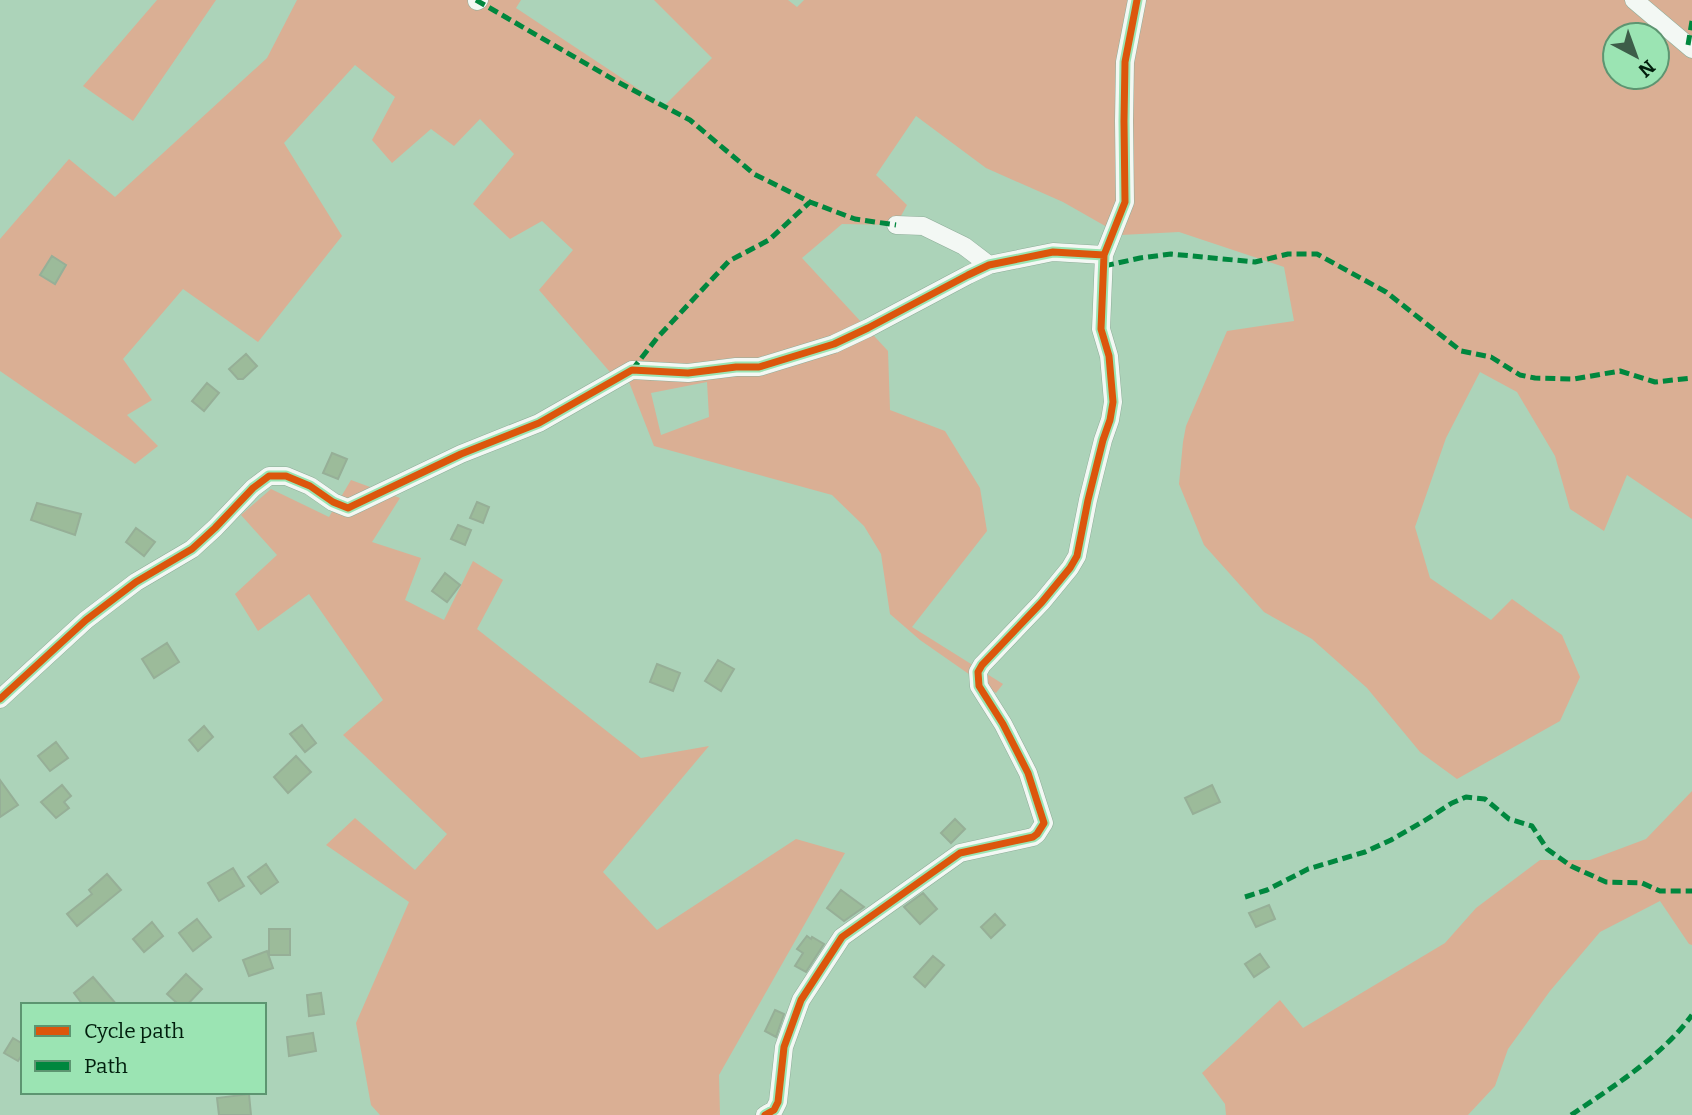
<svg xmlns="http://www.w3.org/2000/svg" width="1692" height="1115" font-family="Bitter,serif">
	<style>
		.green { fill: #daaf94; fill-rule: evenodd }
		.building { fill: #9cbb9a; stroke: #96af97; stroke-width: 2 }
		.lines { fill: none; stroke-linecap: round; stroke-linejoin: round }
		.minor-casing { stroke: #8ead99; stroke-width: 19 }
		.minor { stroke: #f3f8f4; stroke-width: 18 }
		.quiet { stroke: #00873e; stroke-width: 5; stroke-dasharray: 10 5; stroke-linecap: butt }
		.cycleway-casing { stroke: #9be4b3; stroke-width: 11 }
		.cycleway { stroke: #dc560c; stroke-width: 7 }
	</style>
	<rect width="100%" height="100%" fill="#acd3b9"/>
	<path class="green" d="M157,0H216L133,121L83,86Z
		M297,0H521L516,8L664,106L712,58L654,0H788L797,7L804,0H1692V519L1627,475L1604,531L1570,509L1555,456L1517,392L1480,372L1446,438L1415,527L1430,578L1491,620L1512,599L1562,635L1580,677L1560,721L1457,779L1420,752L1367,688L1312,639L1264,612L1204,545L1179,484L1183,442L1186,426L1227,331L1294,321L1284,267L1179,232L1121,235L1063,202L986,168L916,116L876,175L907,205L896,225L842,224L802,258L888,351L890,410L945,431L980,488L987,531L912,627L1003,684L996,693L920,640L890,614L881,554L864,526L832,495L654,446L629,382L616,379L539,290L573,250L542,221L510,239L473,204L514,154L480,119L454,146L431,129L392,163L372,140L395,97L355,65L284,143L342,236L258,342L183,289L123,359L152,400L127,415L158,446L135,464L0,371V239L69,159L115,197L267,58ZM1615,35H1657V77H1615ZM707,382L709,417L661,435L651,393Z
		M351,480L400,498L372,542L421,558L405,600L444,620L473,561L503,580L477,629L641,758L709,746L603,872L657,930L796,839L845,853L719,1075L720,1115H380L371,1105L356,1023L409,902L326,845L355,818L415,870L447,834L343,735L383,700L309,594L258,631L235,594L277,555L241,515L271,489L329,517Z
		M1692,791V945L1689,944L1660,901L1600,932L1550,991L1508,1049L1495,1086L1468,1115H1226L1225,1104L1202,1073L1280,1000L1303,1028L1445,943L1476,908L1540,860H1590L1646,839Z"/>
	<path class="building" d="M52,256L66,265L55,284L40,275Z
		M246,354L257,366L243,379H238L229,369Z
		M207,383L219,393L204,411L192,401Z
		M332,453L347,459L338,479L323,473Z
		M477,502L489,507L483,523L470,518Z
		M37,503L81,514L75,535L31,520Z
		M458,525L471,530L465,545L451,539Z
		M136,528L155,542L144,556L126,542Z
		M445,573L460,585L447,602L432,591Z
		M167,643L179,662L154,678L142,659Z
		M718,660L734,669L721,691L705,681Z
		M657,664L680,673L673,691L650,682Z
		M302,725L316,743L305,752L290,734Z
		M204,726L213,737L198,751L189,740Z
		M56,742L68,758L50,771L38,756Z
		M296,756L311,772L288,793L274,777Z
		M0,780L18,805L0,817Z
		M62,785L71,796L64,802L69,808L56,818L41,802Z
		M1212,785L1220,802L1193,814L1185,798Z
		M955,819L965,829L951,843L941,833Z
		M266,864L278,882L261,894L248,877Z
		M233,868L244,886L219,901L208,883Z
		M107,874L121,890L77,926L67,914L92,894L89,890Z
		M841,890L864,907L844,921L827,908Z
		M923,893L937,909L920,924L904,907Z
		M1269,905L1275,919L1256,927L1249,913Z
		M995,914L1005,925L991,938L981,927Z
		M197,919L211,937L193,951L179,933Z
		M152,922L163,936L144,952L133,939Z
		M269,929H290V955H269Z
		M807,936L811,939L812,937L824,944L806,972L795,966L803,953L797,949Z
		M267,951L273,968L249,976L243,960Z
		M1260,954L1269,967L1254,977L1245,964Z
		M933,956L944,965L925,987L914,977Z
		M186,974L202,989L187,1005H179L167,994Z
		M93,977L117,1005H83L74,993Z
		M321,993L324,1014L309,1016L307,995Z
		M775,1010L784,1014L776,1037L765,1031Z
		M313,1033L316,1051L289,1056L287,1037Z
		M13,1038L23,1044V1053L18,1061L4,1053Z
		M249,1094L251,1115H219L217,1098Z"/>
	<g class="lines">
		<defs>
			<path id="minor" d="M1634,0L1692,49
				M477,1L479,0
				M896,225L923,226L964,246L989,265
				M0,699L86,620L136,582L192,549L215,528L253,488L269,476H286L310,486L333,502L348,508L461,454L539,423L632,370L688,373L736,367H759L834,344L868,328L968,275L989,265L1053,252L1104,255
				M765,1115L774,1110L778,1102L784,1047L801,1000L842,937L960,853L1033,837L1037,834L1044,823L1028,773L1003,724L979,686L978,672L982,665L1042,602L1070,568L1077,556L1088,500L1103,440L1110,420L1113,402L1109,356L1101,329L1104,255L1125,202L1124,121L1125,62L1137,0"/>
		</defs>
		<use href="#minor" class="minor-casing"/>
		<use href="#minor" class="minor"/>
		<path class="quiet" d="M476,0L616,81L690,120L754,174L810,202L855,219L896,225
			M1688,45L1692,21
			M1104,266L1140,258L1171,254L1255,262L1288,254H1317L1386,292L1461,351L1491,357L1520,375L1535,378L1574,379L1620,371L1655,382L1692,378
			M632,370L657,338L729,261L769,240L810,202
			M1245,897L1267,890L1308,869L1365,852L1391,840L1424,821L1452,803L1466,797L1485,799L1509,819L1532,826L1547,849L1571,866L1606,882L1642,883L1660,891H1692
			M1571,1115C1614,1086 1661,1057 1692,1015"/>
		<defs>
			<path id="cycleway" d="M0,699L86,620L136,582L192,549L215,528L253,488L269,476H286L310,486L333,502L348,508L461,454L539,423L632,370L688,373L736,367H759L834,344L868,328L968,275L989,265L1053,252L1104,255
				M765,1115L774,1110L778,1102L784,1047L801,1000L842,937L960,853L1033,837L1037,834L1044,823L1028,773L1003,724L979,686L978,672L982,665L1042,602L1070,568L1077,556L1088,500L1103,440L1110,420L1113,402L1109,356L1101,329L1104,255L1125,202L1124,121L1125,62L1137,0"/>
		</defs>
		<use href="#cycleway" class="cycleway-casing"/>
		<use href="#cycleway" class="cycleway"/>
	</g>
	<rect x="21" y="1003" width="245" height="91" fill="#9be4b3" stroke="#5d9571" stroke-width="2"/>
	<rect x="35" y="1026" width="35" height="10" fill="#dc560c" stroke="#5d9571" stroke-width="2"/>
	<text x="84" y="1038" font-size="21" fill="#011e0d">Cycle path</text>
	<rect x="35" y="1061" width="35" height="10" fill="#00873e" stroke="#5d9571" stroke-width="2"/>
	<text x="84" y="1073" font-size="21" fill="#011e0d">Path</text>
	<g transform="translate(1636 56) rotate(139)"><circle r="33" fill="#9be4b3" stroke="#5d9571" stroke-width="2"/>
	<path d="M0-5L12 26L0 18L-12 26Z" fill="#3d5d49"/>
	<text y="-10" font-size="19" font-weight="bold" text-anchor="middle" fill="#011e0d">N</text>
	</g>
</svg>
